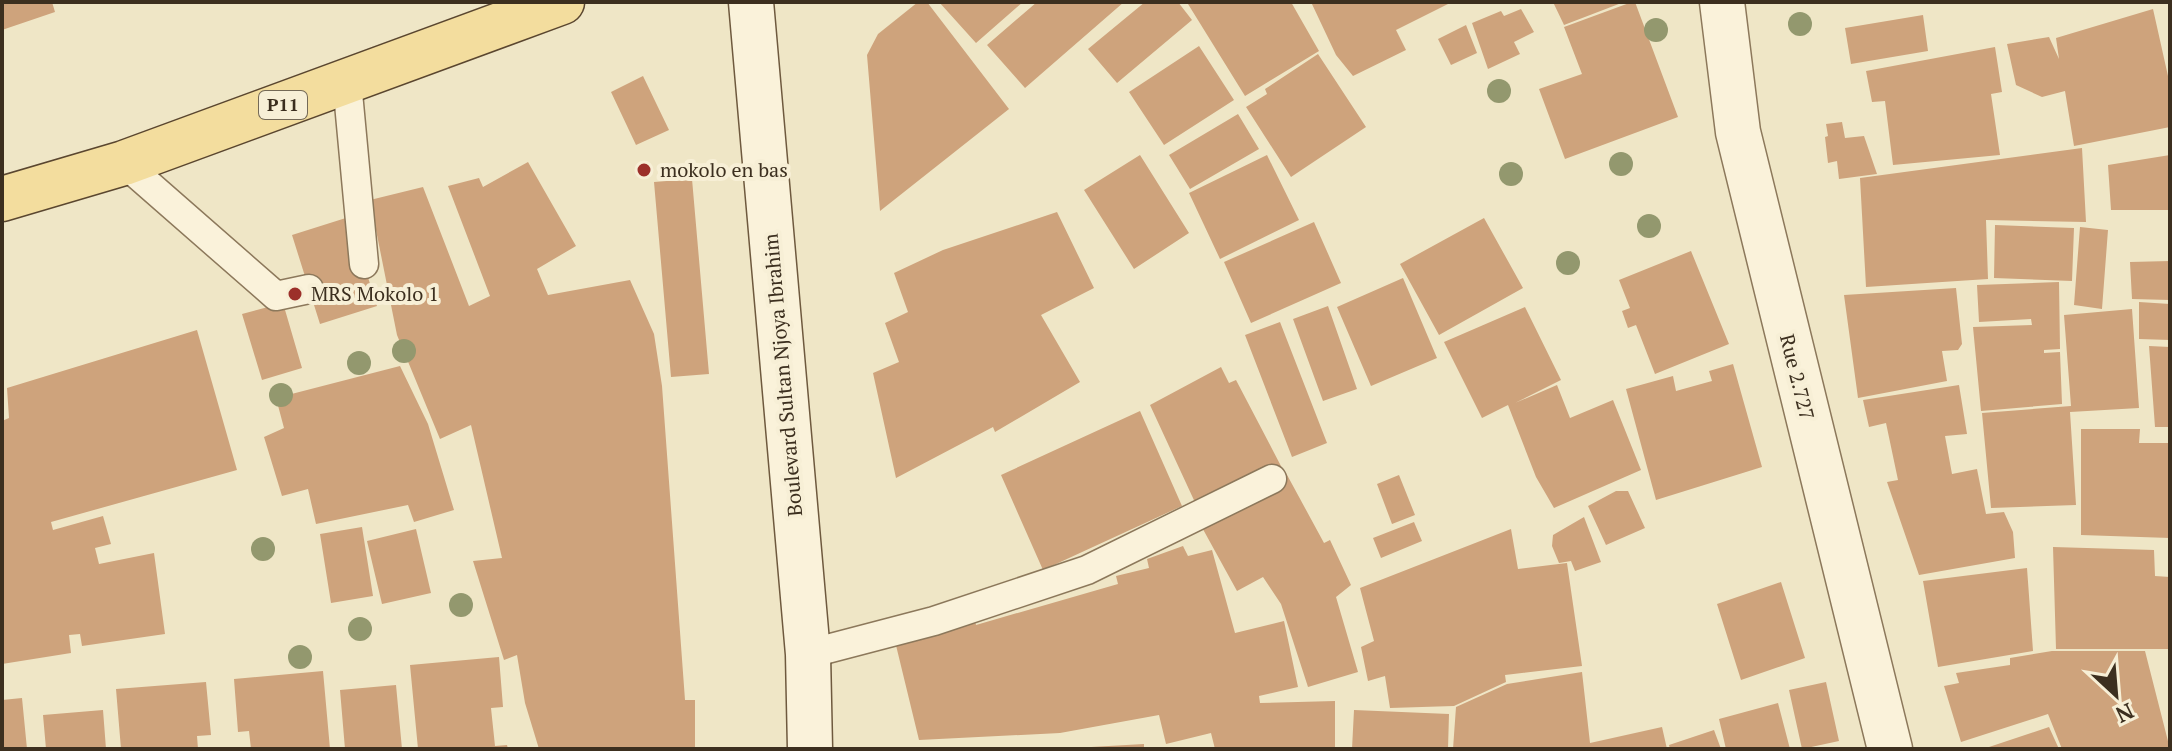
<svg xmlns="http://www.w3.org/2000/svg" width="2172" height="751" font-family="'PT Serif',serif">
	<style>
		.building { fill: #cea37c }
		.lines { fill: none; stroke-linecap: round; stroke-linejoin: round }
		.lane-casing { stroke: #8c785b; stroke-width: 31 }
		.street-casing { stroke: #8c785b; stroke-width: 47 }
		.secondary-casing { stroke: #6e593e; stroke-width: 47 }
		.primary-casing { stroke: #5a462f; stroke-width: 47 }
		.lane { stroke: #faf2da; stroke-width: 28 }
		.street { stroke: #faf2da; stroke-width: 44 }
		.secondary { stroke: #faf2da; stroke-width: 44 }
		.primary { stroke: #f3dd9e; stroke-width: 44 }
		.tree { fill: #93986e }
		.poi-dot { fill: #9c302a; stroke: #f7efd6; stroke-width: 3 }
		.labels { text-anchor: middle; stroke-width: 8; stroke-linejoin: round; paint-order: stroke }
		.shield { fill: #f7efd6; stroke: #746956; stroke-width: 2 }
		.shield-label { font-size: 18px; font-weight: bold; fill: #3c2f1f }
		.poi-label { font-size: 20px; fill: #3c2f1f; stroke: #f7efd6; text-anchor: start }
		.street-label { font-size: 20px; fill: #3c2f1f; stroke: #f7efd6 }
	</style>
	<rect width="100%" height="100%" fill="#efe6c6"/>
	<path class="building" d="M2,2H52L55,12L2,30Z
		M918,2H927L1009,109L880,211L867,55L878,34Z
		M939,2H1023L976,43Z
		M1037,2H1124L1025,88L987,45Z
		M1145,2H1178L1192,20L1117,83L1088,49Z
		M1191,2H1291L1319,51L1245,96L1188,4Z
		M1311,2H1452L1396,30L1406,50L1353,76L1336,55Z
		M1553,2H1624L1564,25Z
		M1632,2H1635L1678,117L1565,159L1539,89L1582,74L1564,27Z
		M1521,9L1534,32L1514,42L1520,54L1488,69L1472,23L1501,11L1504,16Z
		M2153,9L2170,85V127L2074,146L2065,91L2042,97L2016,85L2007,44L2049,37L2059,59L2056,38Z
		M1923,15L1928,51L1851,64L1845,28Z
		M1466,25L1477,53L1451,65L1438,39Z
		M1199,46L1234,100L1164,145L1129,92Z
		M1995,47L2002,92L1991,94L2000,155L1893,165L1885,101L1872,102L1866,71Z
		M1318,54L1366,127L1291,177L1246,107L1267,94L1265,89Z
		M643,76L669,130L636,145L611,92Z
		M1238,114L1259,149L1190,189L1169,155Z
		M1842,122L1845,138L1864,136L1877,174L1839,179L1837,161L1828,163L1825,137L1828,136L1826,124Z
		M2082,148L2086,222L1986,220L1988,279L1866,287L1860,178Z
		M1140,155L1189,233L1134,269L1084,190Z
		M1267,155L1299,220L1220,259L1189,193Z
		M2170,155V210H2111L2108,165Z
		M528,162L576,246L537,269L548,295L630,280L654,334L662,386L685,700H695V749H539L525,703L517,655L504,660L473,561L502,558L471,425L440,439L397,335L370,200L423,187L469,306L490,296L448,186L479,178L483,187Z
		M692,179L709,374L671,377L654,182Z
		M1057,212L1094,288L1041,315L1080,382L995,432L993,427L896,478L873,373L899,362L885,323L908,312L894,273L943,250Z
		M349,217L377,306L320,324L292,235Z
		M1484,218L1523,288L1439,335L1400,264Z
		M1314,222L1341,283L1251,323L1224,262Z
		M1995,225L2074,228L2072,281L1994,278Z
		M2080,227L2108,230L2102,309L2074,305Z
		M1691,251L1729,344L1655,374L1636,325L1628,328L1622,311L1630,308L1619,280Z
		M2170,261V300L2132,299L2130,262Z
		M1403,278L1437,358L1371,386L1337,307Z
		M2059,282L2060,349L2044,350V353L2060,352L2062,404L1981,411L1973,327L2032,325L2031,319L1979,322L1977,285Z
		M1956,288L1962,344L1958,350L1942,351L1947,381L1858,398L1844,295Z
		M2139,302L2170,304V340L2139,339Z
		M283,303L302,368L262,380L242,314Z
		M1328,306L1357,389L1323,401L1293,319Z
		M1525,307L1561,380L1515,403L1557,385L1570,418L1613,400L1641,470L1554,508L1536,477L1508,405L1482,418L1444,342Z
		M2132,309L2139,408L2070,412L2076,505L1991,508L1982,413L2071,406L2064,315Z
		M1280,322L1327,443L1292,457L1245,335Z
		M197,330L237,470L51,522L53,530L103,516L111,544L95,548L99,564L154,553L165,634L82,646L80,634L69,635L71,653L2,664V421L9,418L7,388Z
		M2149,346L2170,347V427H2155Z
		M1733,364L1762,467L1656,500L1626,389L1673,376L1676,391L1712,381L1709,371Z
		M400,366L428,424L454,510L414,522L408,505L316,524L308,489L282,496L264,437L284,428L276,398Z
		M1221,367L1229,383L1236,380L1282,468L1199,511L1150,405Z
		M1959,385L1967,434L1945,436L1952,474L1977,469L1986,514L2004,512L2013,532L2015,558L1919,575L1887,482L1898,480L1886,423L1869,427L1863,400Z
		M1140,411L1182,506L1043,570L1001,475Z
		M2081,429H2140L2139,443H2170V538L2081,535Z
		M1286,473L1324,543L1330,540L1351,585L1336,597L1358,672L1308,687L1281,604L1263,577L1237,591L1199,522Z
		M1399,475L1415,515L1392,524L1377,484Z
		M1616,491H1628L1645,528L1606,545L1588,506Z
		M1584,517L1601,562L1575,571L1571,561L1559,563L1552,546L1553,535Z
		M1414,522L1422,541L1381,558L1373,538Z
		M362,527L373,596L331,603L320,534Z
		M416,529L431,593L382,604L367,541Z
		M1511,529L1518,569L1567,563L1582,666L1505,675L1506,682L1454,706L1390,708L1385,676L1368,681L1361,647L1374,641L1360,588Z
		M1183,546L1188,556L1212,550L1235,633L1284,621L1298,687L1259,696L1260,703L1335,701V749H1215L1211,733L1166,744L1159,715L1060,733L919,740L893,633L974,617L976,625L1118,584L1116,576L1149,568L1147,559Z
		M2053,547L2154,550L2155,576L2170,577V649H2056Z
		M2027,568L2033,651L1938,667L1923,581Z
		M1781,582L1805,658L1741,680L1717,604Z
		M2052,651H2145L2170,749H2062L2048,714L1961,742L1944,686L1959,683L1956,673L2010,665V658Z
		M499,657L503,707L491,708L495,746L507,745L508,749H418L410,665Z
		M323,671L330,749H251L249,731L238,732L234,679Z
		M1582,672L1590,743L1662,727L1667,749H1453L1456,707L1507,684Z
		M206,682L211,735L197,736L198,749H121L116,689Z
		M1826,682L1839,741L1802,749L1789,690Z
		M396,685L402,749H345L340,690Z
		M22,698L27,749H2V700Z
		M1778,703L1790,749H1726L1719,719Z
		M103,710L106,749H46L43,715Z
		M1354,710L1449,714L1448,749H1352Z
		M2049,727L2059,749H1986V748Z
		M1714,730L1721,749H1670L1669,745Z
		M1144,744V749H1091V747Z"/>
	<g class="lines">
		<defs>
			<path id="lane" d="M347,82L364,264
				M124,163L276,296L309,289
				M808,654L934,621L1087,570L1272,479"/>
			<path id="street" d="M1722,2L1738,132L1890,749"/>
			<path id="secondary" d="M751,2L808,654L810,749"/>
			<path id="primary" d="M2,199L124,163L562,2"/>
		</defs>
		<use href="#lane" class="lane-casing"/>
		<use href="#street" class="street-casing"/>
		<use href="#secondary" class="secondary-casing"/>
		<use href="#primary" class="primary-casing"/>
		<use href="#lane" class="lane"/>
		<use href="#street" class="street"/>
		<use href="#secondary" class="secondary"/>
		<use href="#primary" class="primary"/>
	</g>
	<g class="tree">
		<circle cx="1800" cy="24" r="12"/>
		<circle cx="1656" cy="30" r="12"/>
		<circle cx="1499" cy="91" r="12"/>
		<circle cx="1621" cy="164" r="12"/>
		<circle cx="1511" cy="174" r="12"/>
		<circle cx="1649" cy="226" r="12"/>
		<circle cx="1568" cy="263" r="12"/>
		<circle cx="404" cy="351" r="12"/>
		<circle cx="359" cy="363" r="12"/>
		<circle cx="281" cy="395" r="12"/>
		<circle cx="263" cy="549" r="12"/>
		<circle cx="461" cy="605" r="12"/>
		<circle cx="360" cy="629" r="12"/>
		<circle cx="300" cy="657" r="12"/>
	</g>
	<g class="poi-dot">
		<circle cx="644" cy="170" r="8"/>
		<circle cx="295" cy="294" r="8"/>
	</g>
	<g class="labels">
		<rect class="shield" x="259" y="91" width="48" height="28" rx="6"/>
		<g class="shield-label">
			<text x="283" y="111">P11</text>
		</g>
		<g class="poi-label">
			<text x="660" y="177">mokolo en bas</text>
			<text x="311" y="301">MRS Mokolo 1</text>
		</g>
		<g class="street-label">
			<text transform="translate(783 375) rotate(-95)" y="7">Boulevard Sultan Njoya Ibrahim</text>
			<text transform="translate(1797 377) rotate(76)" y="7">Rue 2.727</text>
		</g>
	</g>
	<rect width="2172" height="751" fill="none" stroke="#3c2f1f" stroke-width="8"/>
	<g transform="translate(2116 695) rotate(154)" stroke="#f7efd6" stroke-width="6" paint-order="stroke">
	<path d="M0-6L14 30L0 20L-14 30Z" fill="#3c2f1f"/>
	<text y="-12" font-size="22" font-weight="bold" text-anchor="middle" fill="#3c2f1f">N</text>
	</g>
</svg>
